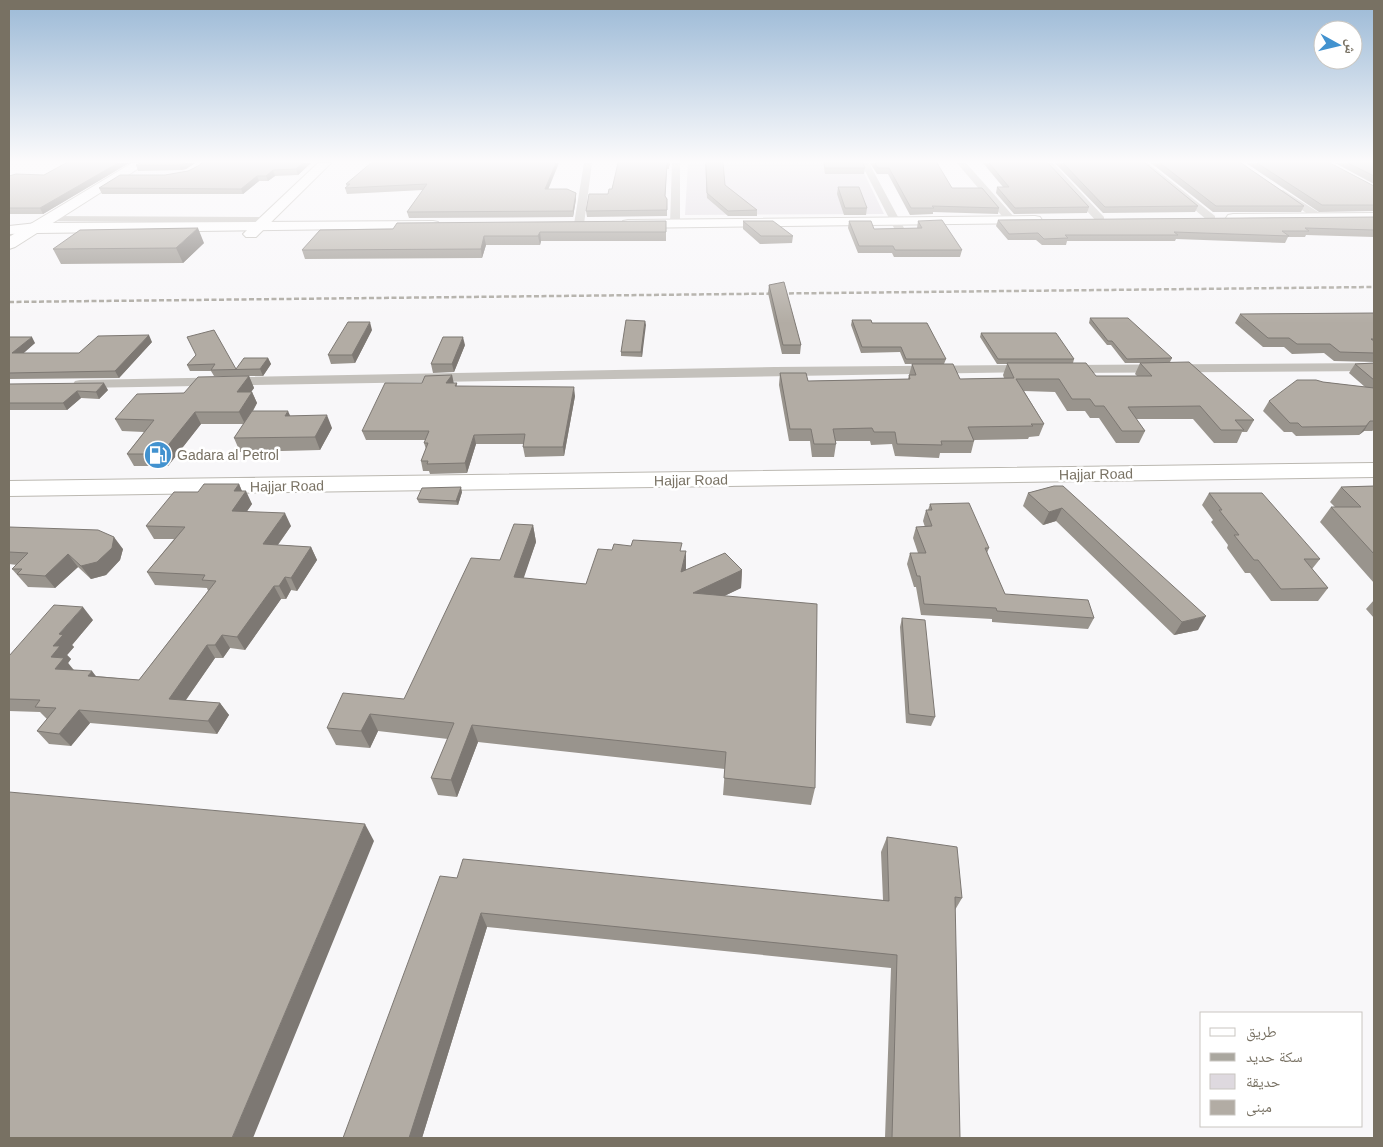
<svg xmlns="http://www.w3.org/2000/svg" width="1383" height="1147" font-family="Helvetica,'Noto Naskh Arabic',sans-serif">
	<style>
		.green { fill: #ded9df }
		.lines { fill: none; stroke-linecap: round; stroke-linejoin: round }
		.secondary-casing { stroke: #bbb8b1; stroke-width: 2 }
		.primary-casing { stroke: #b9b6b1; stroke-width: 2 }
		.street { fill: #c4c1bc; fill-rule: evenodd }
		.secondary { fill: #fff; fill-rule: evenodd }
		.primary { fill: #fff; fill-rule: evenodd }
		.rail { stroke: #aaa79f; stroke-width: 2.5; stroke-dasharray: 5 2.5; stroke-linecap: butt }
		.wall { fill: #99948d }
		.shaded-wall { fill: #7d7873 }
		.building { fill: #b2aca4; stroke: #7d7873 }
		.labels { text-anchor: middle; stroke-width: 5; stroke-linejoin: round; paint-order: stroke }
		.poi-label { font-size: 14px; fill: #787163; stroke: #fff; text-anchor: start }
		.street-label { font-size: 14px; fill: #787163; stroke: #fff }
	</style>
	<rect width="100%" height="100%" fill="#f8f7f9"/>
	<path class="green" d="M688,163H859L884,214L685,215Z"/>
	<g class="lines">
		<defs>
			<path id="secondary" d="M132,163H147L15,247L9,249V237Z
				M318,163H331L256,237H246L243,234L246,231Z
				M1374,463V477L9,496V481Z"/>
			<path id="primary" d="M1374,213V221L1233,222L1228,221L1226,218L1228,215L1233,214Z
				M1035,216L1040,217L1042,220L1040,223L628,228L623,227L621,224L623,221L628,220Z
				M433,221L438,222L440,225L438,228L37,233L9,234V226L37,223Z"/>
		</defs>
		<use href="#secondary" class="secondary-casing"/>
		<use href="#primary" class="primary-casing"/>
		<path class="street" d="M584,163H592L584,224L579,227L574,224Z
			M672,163H680V224L675,227L670,224Z
			M861,163H869L904,228L903,230H895L894,228Z
			M957,163H966L1015,218V222H1007Z
			M1044,163H1053L1104,217V221H1096Z
			M1139,163H1148L1215,216V220H1207Z
			M1283,190L1323,215V219H1315L1280,195V191Z
			M50,216L264,217L269,220L264,223L46,221L45,219Z
			M1374,363V371L1065,373L1058,369L1065,365Z
			M1030,365L1037,369L1035,372L80,388L75,387L73,384L75,381L80,380L775,367Z"/>
		<use href="#secondary" class="secondary"/>
		<use href="#primary" class="primary"/>
		<path class="rail" d="M9,302L1374,287"/>
	</g>
	<path class="wall" d="M66,163H129L43,214H9V176L44,175Z
		M140,163H195L186,169L181,170L138,171L136,165Z
		M202,163H311L298,175L275,176L268,181H259L243,194H102L99,188L188,171L198,166Z
		M371,163L576,193V199L573,217L409,218L407,212L423,190L347,194L345,188L347,187L346,184Z
		M616,163H670V166L669,165V169H667L665,197L667,199V216L587,217L586,211L608,194L612,189L618,164Z
		M705,163L725,185L757,210V216H728L707,198Z
		M824,163L865,168L864,174H825L824,168Z
		M870,163H937L952,188L999,208L998,214L933,212V214L910,215L888,174H877Z
		M983,163H1048L1089,207L1087,213L1014,214L996,193L997,187H1003Z
		M1055,163H1145L1198,206L1195,212L1103,213Z
		M1151,163H1241L1304,206L1301,212H1213Z
		M1246,163H1330L1374,186V211L1319,212Z
		M1335,163H1374V184Z
		M838,187L867,208L866,215H844L837,194Z
		M1374,217V237L1306,235L1305,237H1288L1285,243L1176,239L1175,241H1067L1066,245H1042L1036,240H1008L996,226L998,220Z
		M666,221V241H541L540,245H486L482,258L305,259L302,250L393,229Z
		M743,221L793,236L792,243L760,244L743,229Z
		M849,221L874,229L917,228L918,221L962,250L960,257H894L892,253H858L848,228Z
		M204,243L183,263L61,264L53,249Z
		M769,285L801,345L800,354H782L768,293Z
		M1374,313V362L1334,361L1324,353L1292,354L1284,347H1263L1235,323L1240,314Z
		M1090,318L1172,358L1170,362L1254,420L1247,432H1242L1237,443H1214L1193,419H1136L1145,431L1139,443H1116L1099,418H1090L1085,411H1067L1055,392L1024,391L1044,424L1039,436L1029,437L1028,439L974,440V441L971,453H940L939,458L895,456L892,444L871,445L870,441H836V444L834,457H812L810,441H789L779,385L780,373L808,381L908,379L912,364H905L900,352L861,353L851,325L852,320L872,323L946,359L944,364L960,379L1004,378L1003,375L1007,364H997L980,337L981,333L1074,359L1073,363L1096,376H1137L1135,374L1140,363H1125L1111,345H1107L1089,323Z
		M645,321L642,357L621,356V352Z
		M372,330L355,363L331,364L328,355Z
		M9,337L35,343L23,353H79L152,342L119,378L9,379Z
		M465,345L454,372L433,373L431,364Z
		M196,355L236,369L268,358L271,364L263,376H214L211,371H190L187,365Z
		M1374,363V430L1372,431H1364L1359,435L1296,436L1292,432H1284L1263,411L1269,401L1323,382L1365,387L1349,373L1355,364Z
		M452,375L453,383H457V386L575,396L564,456L525,457L523,447V444H476L467,473L430,474L429,471H423L421,461L426,449L424,443L426,440H366L362,431L422,383Z
		M249,376L254,388L251,392H252L257,403L253,411L290,416L332,428L320,450L240,452L234,438L244,424H201L168,466H134L127,454L144,432L122,431L115,419L184,393Z
		M9,384L108,390L99,399L81,398L67,410H9Z
		M239,484L242,491L252,504L247,511L291,526L278,545L311,547L317,560L297,591L291,590L286,599H281L245,650L230,648L223,658H215L186,700L220,703L229,715L217,734L90,723L71,746L49,744L37,731L47,719L40,712L9,711V656L93,620L72,645L74,647L67,655L71,659L68,663L74,670L96,676L139,680L208,591L207,588L155,585L147,572L174,539H154L146,526L198,492Z
		M1054,486L1198,630L1174,635L1056,521L1043,525L1023,506L1028,493Z
		M1374,486V583L1320,522L1331,507H1335L1330,502L1341,487Z
		M462,492L458,505L419,503L417,499Z
		M1209,493L1320,559L1312,569L1328,588L1318,601H1271L1250,573H1245L1227,548L1228,545L1211,522L1213,520L1202,505Z
		M930,504L989,548L987,553L1005,594L1094,618L1088,629L992,622V619L921,615L916,587H914L907,564L910,553H918L913,538L916,527H925L923,521L926,510H928Z
		M533,525L536,542L523,578L586,584L612,550L682,551L686,570H742L741,588L724,596L815,788L811,805L723,795L725,769L478,742L457,797L438,795L431,778L448,739L378,731L370,748L336,745L327,728L404,699L500,560Z
		M9,527L123,549L120,560L106,575L91,579L78,567L55,588L28,587L12,569L17,565L9,564Z
		M1374,600V618L1366,609Z
		M902,618L935,717L931,726L906,723L900,627Z
		M887,837L962,898L955,910L960,1138H885L891,968L487,927L422,1138H343L457,878L883,900L881,852Z"/>
	<path class="shaded-wall" d="M118,163H129L43,214L40,208Z
		M185,163H195L186,169L181,170L179,165Z
		M303,163H311L298,175L296,169Z
		M556,163H559L546,195L545,189Z
		M273,170L275,176L268,181L266,176Z
		M257,176L259,181L243,194L241,189Z
		M576,193V199L573,217V211Z
		M198,228L204,243L183,263L176,248Z
		M540,232L541,241L540,245L538,236Z
		M484,236L486,245L482,258L481,249Z
		M645,321L646,325L642,357L641,352Z
		M370,322L372,330L355,363L352,355Z
		M149,335L152,342L119,378L115,371Z
		M32,337L35,343L16,360L12,353Z
		M463,337L465,345L454,372L452,364Z
		M268,358L271,364L263,376L260,369Z
		M452,375L454,384L446,383Z
		M249,376L254,388L242,404L237,392Z
		M104,383L108,390L99,399L96,392Z
		M574,387L575,396L564,456L563,447Z
		M77,391L81,398L67,410L63,403Z
		M252,392L257,403L245,424L239,412Z
		M288,411L294,424L285,416Z
		M195,412L201,424L168,466L161,454Z
		M327,415L332,428L320,450L315,437Z
		M1370,421L1364,431L1359,435L1366,426Z
		M474,435L476,444L467,473L465,463Z
		M239,484L243,494L246,491L252,504L239,523L232,511L234,491Z
		M461,487L462,492L458,505L456,501Z
		M1062,508L1056,521L1043,525L1049,512Z
		M285,513L291,526L269,557L263,544Z
		M533,525L536,542L518,595L514,577Z
		M114,537L123,549L120,560L106,575L91,579L81,566Z
		M311,547L317,560L297,591L291,578Z
		M686,551V569L681,590V572Z
		M68,554L78,567L55,588L45,576Z
		M742,570L741,588L693,611V593Z
		M285,577L291,590L286,599L279,586Z
		M274,586L281,599L245,650L237,637Z
		M83,607L93,620L72,645L74,647L67,655L71,659L68,663L74,671L55,669L51,657L53,646L59,634Z
		M1206,616L1198,630L1174,635L1182,622Z
		M222,635L230,648L223,658L215,645Z
		M207,645L215,658L178,711L169,699Z
		M92,671L102,684L88,676Z
		M220,703L229,715L217,734L208,721Z
		M79,710L90,723L71,746L59,734Z
		M370,714L378,731L370,748L361,731Z
		M472,725L478,742L457,797L451,780Z
		M365,824L374,841L253,1138H232Z
		M481,913L487,927L422,1138H409Z"/>
	<path class="building" d="M66,163H118L40,208H9V176L16,174L44,175Z
		M140,163H185L179,165H136Z
		M202,163H303L296,169L273,170L266,176H257L241,189L99,188L120,175H165L188,171L198,166Z
		M371,163H556L545,189H567L576,193L573,211L407,212L427,184L345,188L350,184H346Z
		M618,163H669H667L665,196L667,199V210L586,211L589,194H608L609,189H612Z
		M706,163H723L725,185L757,210L728,211L707,193Z
		M824,163H863L865,168H825Z
		M875,163H937L952,188H982L999,208L932,206L934,208H911L889,168H878Z
		M989,163H1048L1089,207L1015,208L997,187H1009Z
		M1063,163H1145L1198,206L1105,207Z
		M1160,163H1241L1304,206H1216Z
		M1257,163H1330L1374,186V205H1322Z
		M1348,163H1374V176Z
		M838,187H859L867,208H845Z
		M1374,217V230L1305,228L1309,231H1282L1289,236L1174,232L1178,235H1065L1068,238L1044,239L1038,233L1009,234L998,220Z
		M942,220L962,250H895L893,246H859L849,221H871L874,229L922,228L918,221Z
		M666,221V232H540L538,236H484L481,249L302,250L320,230L393,229L397,223Z
		M743,221H773L793,236H761Z
		M198,228L176,248L53,249L80,230Z
		M784,282L801,345H783L769,285Z
		M1374,313V339H1371L1374,341V353L1340,352L1330,344H1297L1289,338H1268L1240,314Z
		M1090,318H1128L1172,358L1127,359L1112,341H1108Z
		M626,320L645,321L641,352H621Z
		M852,320H871L872,323H927L946,359H906L901,347H862Z
		M348,322H370L352,355H328Z
		M214,330L236,369L244,358H268L260,369L211,370L215,364L187,365L196,355L187,337Z
		M981,333H1056L1074,359H998Z
		M149,335L115,371L9,373V337H32L12,353H79L98,336Z
		M443,337H463L452,364H431Z
		M1189,362L1254,420H1235L1244,430H1221L1200,406L1128,407L1145,431H1122L1104,406H1095L1090,399H1072L1059,379H1016L1044,424H1031L1033,426L968,427L974,441H941L942,445L897,444L895,432H874L872,428L833,429L836,444H814L811,429H790L780,373H806L808,381L910,379L909,375H916L912,364H953L960,379L1014,378L1007,363H1086L1096,376H1152L1140,363Z
		M1374,363V380L1355,364Z
		M452,375L446,383H457L455,386L574,387L563,447H523L525,434L474,435L465,463L427,464L428,461H421L428,443H424L429,431H362L385,383H422L425,376Z
		M249,376L237,392H252L239,412H195L161,454H127L154,420L115,419L137,394L184,393L198,377Z
		M1297,380H1316L1323,382L1374,388V421H1370L1366,426L1302,427L1298,423H1290L1269,401Z
		M104,383L96,392L77,391L63,403H9V384Z
		M252,411H288L285,416L327,415L315,437L234,438Z
		M204,484H239L234,491H246L232,511L285,513L263,544L311,547L291,578L285,577L279,586H274L237,637L222,635L215,645H207L169,699L220,703L208,721L79,710L59,734L37,731L56,708L35,707L40,700L9,699V656L54,605L83,607L59,634L63,635L53,646H60L51,657L64,658L55,669L92,671L88,676L139,680L216,581L202,580L205,575L147,572L185,527L146,526L174,492H198Z
		M1054,486H1063L1206,616L1182,622L1062,508L1049,512L1028,493Z
		M1374,486V554L1331,507H1361L1341,487Z
		M461,487L456,501L417,499L422,488Z
		M1209,493H1262L1320,559H1304L1328,588L1281,589L1258,560H1254L1234,535H1239L1219,510H1222Z
		M969,503L989,548H985L1005,594L1088,600L1094,618L997,611L996,608L924,604L920,576H917L910,553H926L916,527L932,526L926,510H932L930,504Z
		M514,524L533,525L514,577L586,584L598,549L612,550L614,544L631,546L633,540L682,543L680,551H686L681,572L725,553L742,570L693,593L817,604L815,788L724,778L726,752L472,725L451,780L431,778L454,723L370,714L361,731L327,728L343,693L404,699L471,558L500,560Z
		M9,527L98,530L114,537L112,548L97,562L81,566L68,554L45,576L17,574L22,569H12L28,553L9,552Z
		M902,618L925,620L935,717L909,714Z
		M9,792L365,824L232,1138H9Z
		M887,837L957,847L962,898L955,897L960,1138H892L897,955L481,913L409,1138H343L440,876L457,878L463,859L889,901Z"/>
	<linearGradient id="sky" x2="0" y2="1"><stop stop-color="#9bb9d6"/><stop offset="0.5" stop-color="#fcfbfc"/><stop offset="1" stop-color="#fcfbfc" stop-opacity="0"/></linearGradient>
	<rect width="1383" height="323" fill="url(#sky)"/>
	<defs>
		<symbol id="fuel-disc" viewBox="-11 -11 22 22"><circle r="9.5" fill="#4292cf" stroke="#fff"/><path d="M-5.5-6h7V0h2V4h1.3V-2.5L3-4.5l.8-.8L6-3V5H2.5V1h-1V6h-7ZM-4.2-4.7v3.2H.2V-4.7Z" fill="#fff"/></symbol>
	</defs>
	<g fill-rule="evenodd">
		<use href="#fuel-disc" x="142" y="439" width="32" height="32"/>
	</g>
	<g class="labels">
		<g class="poi-label">
			<text x="177" y="460">Gadara al Petrol</text>
		</g>
		<g class="street-label">
			<text transform="translate(1096 474) rotate(-1)" y="5">Hajjar Road</text>
			<text transform="translate(691 480) rotate(-1)" y="5">Hajjar Road</text>
			<text transform="translate(287 486) rotate(-1)" y="5">Hajjar Road</text>
		</g>
	</g>
	<rect width="1383" height="1147" fill="none" stroke="#787163" stroke-width="20"/>
	<rect x="1200" y="1012" width="162" height="115" fill="#ffffff" stroke="#c9c6c1"/>
	<rect x="1210" y="1028" width="25" height="8" fill="#ffffff" stroke="#c9c6c1"/>
	<text x="1246" y="1037" font-size="15" fill="#787163">طريق</text>
	<rect x="1210" y="1053" width="25" height="8" fill="#aaa79f" stroke="#c9c6c1"/>
	<text x="1246" y="1062" font-size="15" fill="#787163">سكة حديد</text>
	<rect x="1210" y="1074" width="25" height="15" fill="#ded9df" stroke="#c9c6c1"/>
	<text x="1246" y="1087" font-size="15" fill="#787163">حديقة</text>
	<rect x="1210" y="1100" width="25" height="15" fill="#b2aca4" stroke="#c9c6c1"/>
	<text x="1246" y="1112" font-size="15" fill="#787163">مبنى</text>
	<g transform="translate(1338 45) rotate(98)"><circle r="24" fill="#ffffff" stroke="#c9c6c1"/>
	<path d="M0-4L9 19L0 12L-9 19Z" fill="#4292cf"/>
	<text y="-8" font-size="14" font-weight="bold" text-anchor="middle" fill="#787163">ش</text>
	</g>
</svg>
